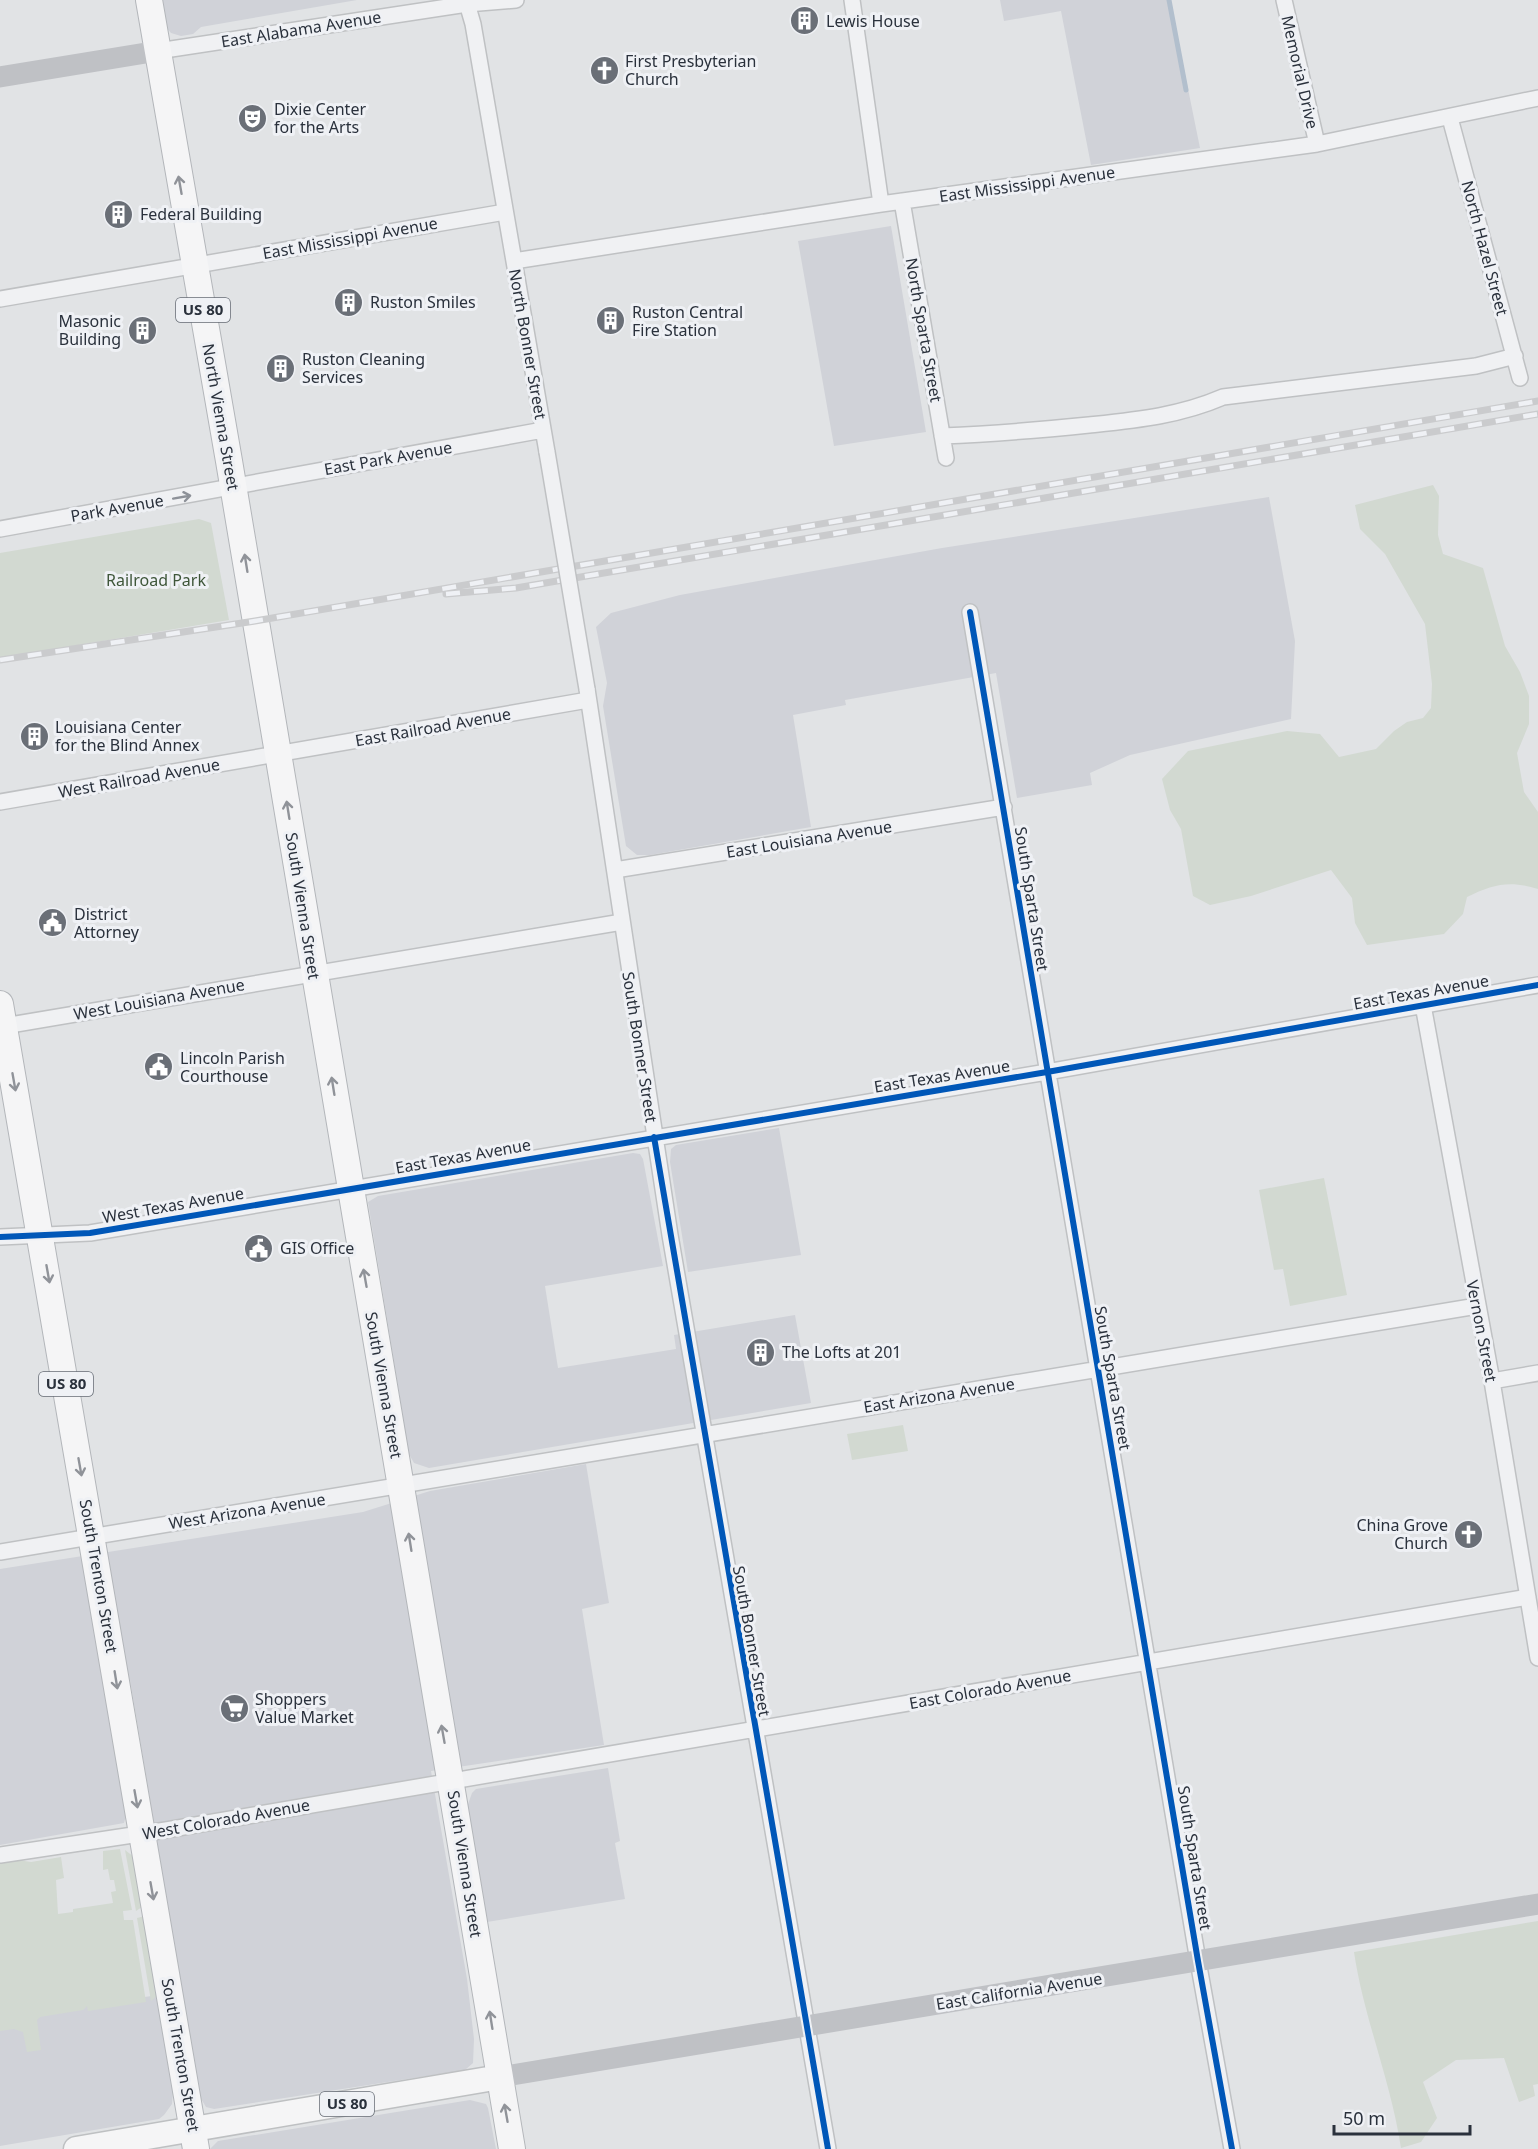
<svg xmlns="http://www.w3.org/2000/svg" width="1538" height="2149" font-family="'Noto Sans',sans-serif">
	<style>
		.built { fill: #d0d2d8 }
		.green { fill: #d2d9d1 }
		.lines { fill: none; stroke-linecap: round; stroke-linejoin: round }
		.stream { stroke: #b2bfcd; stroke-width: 5 }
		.minor-casing { stroke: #bfc1c3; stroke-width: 18 }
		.primary-casing { stroke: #bec0c2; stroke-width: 27 }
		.trunk-casing { stroke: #b3b6ba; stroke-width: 28 }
		.minor { stroke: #f0f1f3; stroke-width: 15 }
		.secondary { stroke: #bfc1c5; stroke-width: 21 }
		.primary { stroke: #f5f5f6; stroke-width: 24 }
		.trunk { stroke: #f5f5f6; stroke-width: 26 }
		.rail-casing { stroke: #cacbcd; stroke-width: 7 }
		.rail { stroke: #eff1f5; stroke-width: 4.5; stroke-dasharray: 14; stroke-linecap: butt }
		.minor-bridge-casing { stroke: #bfc1c3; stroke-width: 18; stroke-linecap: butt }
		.minor-bridge { stroke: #f0f1f3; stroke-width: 15 }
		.cycleway-casing { stroke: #eff1f5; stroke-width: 10 }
		.cycleway { stroke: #0057b8; stroke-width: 6 }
		.oneway { stroke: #909399 }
		.oneway2 { stroke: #8d9198 }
		.labels { text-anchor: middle; stroke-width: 6; stroke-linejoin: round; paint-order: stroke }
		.shield { fill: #eff1f5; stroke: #656b74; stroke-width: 1.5 }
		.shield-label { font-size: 15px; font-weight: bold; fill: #2a313c }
		.poi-label { font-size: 16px; fill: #2a313c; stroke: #eff1f5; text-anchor: start }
		.street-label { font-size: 16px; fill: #2a313c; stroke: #eff1f5 }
		.park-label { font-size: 16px; fill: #3e5639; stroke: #eff1f5 }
	</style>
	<rect width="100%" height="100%" fill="#e1e3e5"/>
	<path class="built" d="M163,0H357L201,27L193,34L181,36L171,33L166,27Z
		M1000,0H1170L1200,148L1091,165L1061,11L1004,21Z
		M891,226L926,432L834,446L798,241Z
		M1269,497L1295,641L1291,719L1130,755L1090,773L1092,785L1017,798L996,673L845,700L846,705L793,715L811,827L650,855H637L626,846L603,706L607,683L596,627L611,613L680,595L942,548Z
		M779,1128L801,1255L688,1272L670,1162L671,1149L676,1145Z
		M633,1153L640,1154L643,1159L663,1266L545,1286L558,1368L676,1349L674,1335L795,1315L811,1403L429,1468L414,1463L409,1454L368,1202L378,1196Z
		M586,1464L609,1603L582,1609L604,1745L431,1771L467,1979L474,2039L473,2063L465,2070L214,2109L206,2107L200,2097L130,1680L105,1684L126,1816L124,1823L0,1845V1569L363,1512L430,1491Z
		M608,1768L620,1841L615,1843L625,1899L487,1922L467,1807L472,1793L476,1789Z
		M158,1995L173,2091L172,2104L164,2115L159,2119L0,2146V2019Z
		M470,2100L486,2104L488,2108L496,2149H210L218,2141Z"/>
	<path class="green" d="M1433,485L1439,496L1438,535L1443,554L1483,568L1505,646L1520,672L1529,696V724L1517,753L1524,792L1538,812V889C1510,880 1493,884 1467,897L1463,914L1444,934L1367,945L1355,923L1352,898L1331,870L1251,896L1210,905L1193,896L1181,829L1170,810L1162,779L1188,751L1287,731L1320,734L1339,757L1376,749L1394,731L1407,722L1423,718L1431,708L1432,684L1425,624L1385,554L1360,529L1355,505Z
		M199,519L211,523L229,620L0,658V553Z
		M1324,1178L1347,1295L1290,1306L1283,1269L1274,1270L1259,1190Z
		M903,1425L908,1451L852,1460L847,1434Z
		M120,1849L132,1910L123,1911L124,1920H133L146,2002L88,2011L87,2006L83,2010L40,2017L37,2020L41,2050L27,2052L23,2032L14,2029L0,2031V1862L18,1860L31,1862L61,1857L64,1878L56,1880L58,1914L73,1912V1909L113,1903L111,1892L116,1891L114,1880H110L108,1869L103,1870V1851Z
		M125,1850L134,1857L142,1907L136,1911Z
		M145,1916L158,1995L151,2001L137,1918Z
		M1538,1921V2084L1533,2085L1535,2096L1519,2102L1504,2058L1456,2060L1423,2082L1437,2118L1421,2142L1401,2148C1391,2081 1364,2019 1354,1952Z"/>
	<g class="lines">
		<path class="stream" d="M1169,0L1186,90"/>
		<defs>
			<path id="minor" d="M466,0L473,24L547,452
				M852,0L881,204
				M1284,0L1317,144
				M158,51L467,4L516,0
				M1450,118L1520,378
				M902,201L946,458
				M514,261L881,204L1317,144L1538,98
				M0,299L505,212
				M942,436C991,434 1040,430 1089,425C1136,420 1179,416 1223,397L1476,366L1515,356
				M0,529L543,430
				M970,612L1198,1961L1232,2149
				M587,689L670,1235L828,2149
				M0,802L588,700
				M615,870L1004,807
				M1423,1005L1492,1381L1538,1658
				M4,1026L622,922
				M0,1237L90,1233L1047,1072L1538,985
				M1492,1381L1538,1373
				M0,1552L1477,1306
				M0,1855L166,1830L1528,1597"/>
			<path id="primary" d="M76,2149L500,2077"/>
			<path id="trunk" d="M149,0L229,461L512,2149
				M0,1004L196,2149"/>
		</defs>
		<use href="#minor" class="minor-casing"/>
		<use href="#primary" class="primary-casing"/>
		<use href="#trunk" class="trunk-casing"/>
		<use href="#minor" class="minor"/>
		<path class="secondary" d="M0,77L158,51
			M500,2077L1538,1904"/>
		<use href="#primary" class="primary"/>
		<use href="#trunk" class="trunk"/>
		<defs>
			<path id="rail" d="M446,594L516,588L1538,414
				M0,660L255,621L1538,401"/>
		</defs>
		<use href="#rail" class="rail-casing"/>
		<use href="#rail" class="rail"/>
		<defs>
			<path id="minor-bridge" d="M547,452L587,689"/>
		</defs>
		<use href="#minor-bridge" class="minor-bridge-casing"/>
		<use href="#minor-bridge" class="minor-bridge"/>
		<defs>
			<path id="cycleway" d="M970,612L1198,1961L1232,2149
				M654,1137L828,2149
				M0,1237L90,1233L1047,1072L1538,985"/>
		</defs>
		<use href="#cycleway" class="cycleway-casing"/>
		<use href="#cycleway" class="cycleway"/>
	</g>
	<defs><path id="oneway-shaft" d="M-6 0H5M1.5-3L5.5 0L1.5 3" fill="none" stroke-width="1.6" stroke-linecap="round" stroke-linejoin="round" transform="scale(1.5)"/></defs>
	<g class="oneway">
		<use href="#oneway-shaft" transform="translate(180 185) rotate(-100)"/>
		<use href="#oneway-shaft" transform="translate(246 563) rotate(-99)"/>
		<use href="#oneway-shaft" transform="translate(288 810) rotate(-99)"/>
		<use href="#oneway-shaft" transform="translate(14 1082) rotate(80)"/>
		<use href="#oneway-shaft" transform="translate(333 1086) rotate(-99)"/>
		<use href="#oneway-shaft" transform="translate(48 1274) rotate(80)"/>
		<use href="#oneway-shaft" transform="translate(365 1278) rotate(-100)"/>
		<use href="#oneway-shaft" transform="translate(80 1467) rotate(80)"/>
		<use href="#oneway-shaft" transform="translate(410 1542) rotate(-99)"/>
		<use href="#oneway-shaft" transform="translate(116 1680) rotate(81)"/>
		<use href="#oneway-shaft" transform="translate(443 1734) rotate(-100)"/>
		<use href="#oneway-shaft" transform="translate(136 1799) rotate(80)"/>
		<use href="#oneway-shaft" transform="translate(152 1891) rotate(80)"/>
		<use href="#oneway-shaft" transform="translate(491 2020) rotate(-99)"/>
		<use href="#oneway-shaft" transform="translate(506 2113) rotate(-100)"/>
	</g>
	<use class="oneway2" href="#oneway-shaft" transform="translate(182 497) rotate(-10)"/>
	<defs>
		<symbol id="building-disc" viewBox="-11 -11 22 22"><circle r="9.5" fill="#6a6f77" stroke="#eff1f5"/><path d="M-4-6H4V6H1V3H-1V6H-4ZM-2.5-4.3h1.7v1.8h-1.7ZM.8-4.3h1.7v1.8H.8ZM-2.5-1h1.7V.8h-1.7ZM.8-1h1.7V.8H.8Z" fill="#fff"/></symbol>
		<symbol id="church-disc" viewBox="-11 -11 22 22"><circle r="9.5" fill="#6a6f77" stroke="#eff1f5"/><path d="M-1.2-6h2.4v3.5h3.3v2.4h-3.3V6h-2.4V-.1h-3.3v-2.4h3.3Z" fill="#fff"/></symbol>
		<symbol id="theatre-disc" viewBox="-11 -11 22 22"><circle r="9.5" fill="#6a6f77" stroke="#eff1f5"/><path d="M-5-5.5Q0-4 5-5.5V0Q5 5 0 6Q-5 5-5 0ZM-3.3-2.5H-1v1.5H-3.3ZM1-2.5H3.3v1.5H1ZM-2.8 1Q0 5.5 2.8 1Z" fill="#fff"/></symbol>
		<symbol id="civic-disc" viewBox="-11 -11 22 22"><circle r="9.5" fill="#6a6f77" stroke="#eff1f5"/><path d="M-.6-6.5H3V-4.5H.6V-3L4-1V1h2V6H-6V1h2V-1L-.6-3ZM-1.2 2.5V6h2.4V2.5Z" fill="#fff"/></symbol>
		<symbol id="supermarket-disc" viewBox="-11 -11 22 22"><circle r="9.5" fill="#6a6f77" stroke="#eff1f5"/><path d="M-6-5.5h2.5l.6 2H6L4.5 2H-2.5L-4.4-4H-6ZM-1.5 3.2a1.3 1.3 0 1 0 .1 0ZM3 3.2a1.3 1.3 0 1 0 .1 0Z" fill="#fff"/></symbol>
	</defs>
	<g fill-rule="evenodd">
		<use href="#building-disc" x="788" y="4" width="33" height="33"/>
		<use href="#church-disc" x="588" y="54" width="33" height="33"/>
		<use href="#theatre-disc" x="236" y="102" width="33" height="33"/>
		<use href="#building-disc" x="102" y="198" width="33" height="33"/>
		<use href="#building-disc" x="332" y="286" width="33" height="33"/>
		<use href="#building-disc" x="594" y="304" width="33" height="33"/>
		<use href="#building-disc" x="126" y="314" width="33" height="33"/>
		<use href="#building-disc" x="264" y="352" width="33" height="33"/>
		<use href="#building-disc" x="18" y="720" width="33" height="33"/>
		<use href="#civic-disc" x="36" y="906" width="33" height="33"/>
		<use href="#civic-disc" x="142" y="1050" width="33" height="33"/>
		<use href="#civic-disc" x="242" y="1232" width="33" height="33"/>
		<use href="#building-disc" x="744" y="1336" width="33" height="33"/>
		<use href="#church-disc" x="1452" y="1518" width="33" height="33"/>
		<use href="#supermarket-disc" x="218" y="1692" width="33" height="33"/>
	</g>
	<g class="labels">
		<g class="shield">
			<rect x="176" y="298" width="54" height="24" rx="4.5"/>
			<rect x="39" y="1372" width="54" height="24" rx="4.5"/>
			<rect x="320" y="2092" width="54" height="24" rx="4.5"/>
		</g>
		<g class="shield-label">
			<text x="203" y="315">US 80</text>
			<text x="66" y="1389">US 80</text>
			<text x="347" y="2109">US 80</text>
		</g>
		<g class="poi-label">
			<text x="826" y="27">Lewis House</text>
			<text x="625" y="67">First Presbyterian<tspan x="625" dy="18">Church</tspan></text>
			<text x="274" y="115">Dixie Center<tspan x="274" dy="18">for the Arts</tspan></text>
			<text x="140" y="220">Federal Building</text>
			<text x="370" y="308">Ruston Smiles</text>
			<text x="632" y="318">Ruston Central<tspan x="632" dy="18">Fire Station</tspan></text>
			<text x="121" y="327" text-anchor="end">Masonic<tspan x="121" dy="18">Building</tspan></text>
			<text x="302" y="365">Ruston Cleaning<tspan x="302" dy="18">Services</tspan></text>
			<text x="55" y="733">Louisiana Center<tspan x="55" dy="18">for the Blind Annex</tspan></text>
			<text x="74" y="920">District<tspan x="74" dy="18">Attorney</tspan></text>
			<text x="180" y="1064">Lincoln Parish<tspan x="180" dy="18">Courthouse</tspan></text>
			<text x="280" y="1254">GIS Office</text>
			<text x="782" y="1358">The Lofts at 201</text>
			<text x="1448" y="1531" text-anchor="end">China Grove<tspan x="1448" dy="18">Church</tspan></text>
			<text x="255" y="1705">Shoppers<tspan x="255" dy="18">Value Market</tspan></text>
		</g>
		<g class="street-label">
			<text transform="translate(301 29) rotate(-9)" y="6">East Alabama Avenue</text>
			<text transform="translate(1300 72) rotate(77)" y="6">Memorial Drive</text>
			<text transform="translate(1027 184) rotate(-8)" y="6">East Mississippi Avenue</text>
			<text transform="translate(350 238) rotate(-10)" y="6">East Mississippi Avenue</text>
			<text transform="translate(1485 248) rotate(75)" y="6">North Hazel Street</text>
			<text transform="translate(924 330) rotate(80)" y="6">North Sparta Street</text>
			<text transform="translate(528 344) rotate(80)" y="6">North Bonner Street</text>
			<text transform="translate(221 417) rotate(80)" y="6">North Vienna Street</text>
			<text transform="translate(388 458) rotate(-10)" y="6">East Park Avenue</text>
			<text transform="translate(117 508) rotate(-10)" y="6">Park Avenue</text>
			<text transform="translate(433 727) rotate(-10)" y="6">East Railroad Avenue</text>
			<text transform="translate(139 778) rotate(-10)" y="6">West Railroad Avenue</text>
			<text transform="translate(809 839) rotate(-9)" y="6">East Louisiana Avenue</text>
			<text transform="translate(1032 899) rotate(81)" y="6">South Sparta Street</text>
			<text transform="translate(303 906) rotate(81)" y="6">South Vienna Street</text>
			<text transform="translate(1421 992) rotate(-10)" y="6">East Texas Avenue</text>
			<text transform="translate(159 999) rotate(-10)" y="6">West Louisiana Avenue</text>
			<text transform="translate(640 1047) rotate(81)" y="6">South Bonner Street</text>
			<text transform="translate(942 1076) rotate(-9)" y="6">East Texas Avenue</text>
			<text transform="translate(463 1156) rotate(-10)" y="6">East Texas Avenue</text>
			<text transform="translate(173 1205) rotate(-10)" y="6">West Texas Avenue</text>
			<text transform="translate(1482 1331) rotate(79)" y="6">Vernon Street</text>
			<text transform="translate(1113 1378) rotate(80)" y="6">South Sparta Street</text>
			<text transform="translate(384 1385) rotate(80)" y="6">South Vienna Street</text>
			<text transform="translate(939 1395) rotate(-9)" y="6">East Arizona Avenue</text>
			<text transform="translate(247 1511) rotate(-9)" y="6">West Arizona Avenue</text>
			<text transform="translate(99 1576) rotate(80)" y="6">South Trenton Street</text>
			<text transform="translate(752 1641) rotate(80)" y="6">South Bonner Street</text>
			<text transform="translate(990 1689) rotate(-10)" y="6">East Colorado Avenue</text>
			<text transform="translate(226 1819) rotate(-10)" y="6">West Colorado Avenue</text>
			<text transform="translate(1195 1858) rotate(81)" y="6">South Sparta Street</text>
			<text transform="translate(465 1864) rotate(81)" y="6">South Vienna Street</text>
			<text transform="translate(1019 1991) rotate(-9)" y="6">East California Avenue</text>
			<text transform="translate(181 2055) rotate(80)" y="6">South Trenton Street</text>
		</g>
		<g class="park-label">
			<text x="156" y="586">Railroad Park</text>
		</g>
	</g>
	<path d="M1334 2125v9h136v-9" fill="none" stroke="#2a313c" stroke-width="3"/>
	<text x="1343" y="2125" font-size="18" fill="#2a313c" stroke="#eff1f5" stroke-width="4.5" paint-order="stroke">50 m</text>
</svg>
